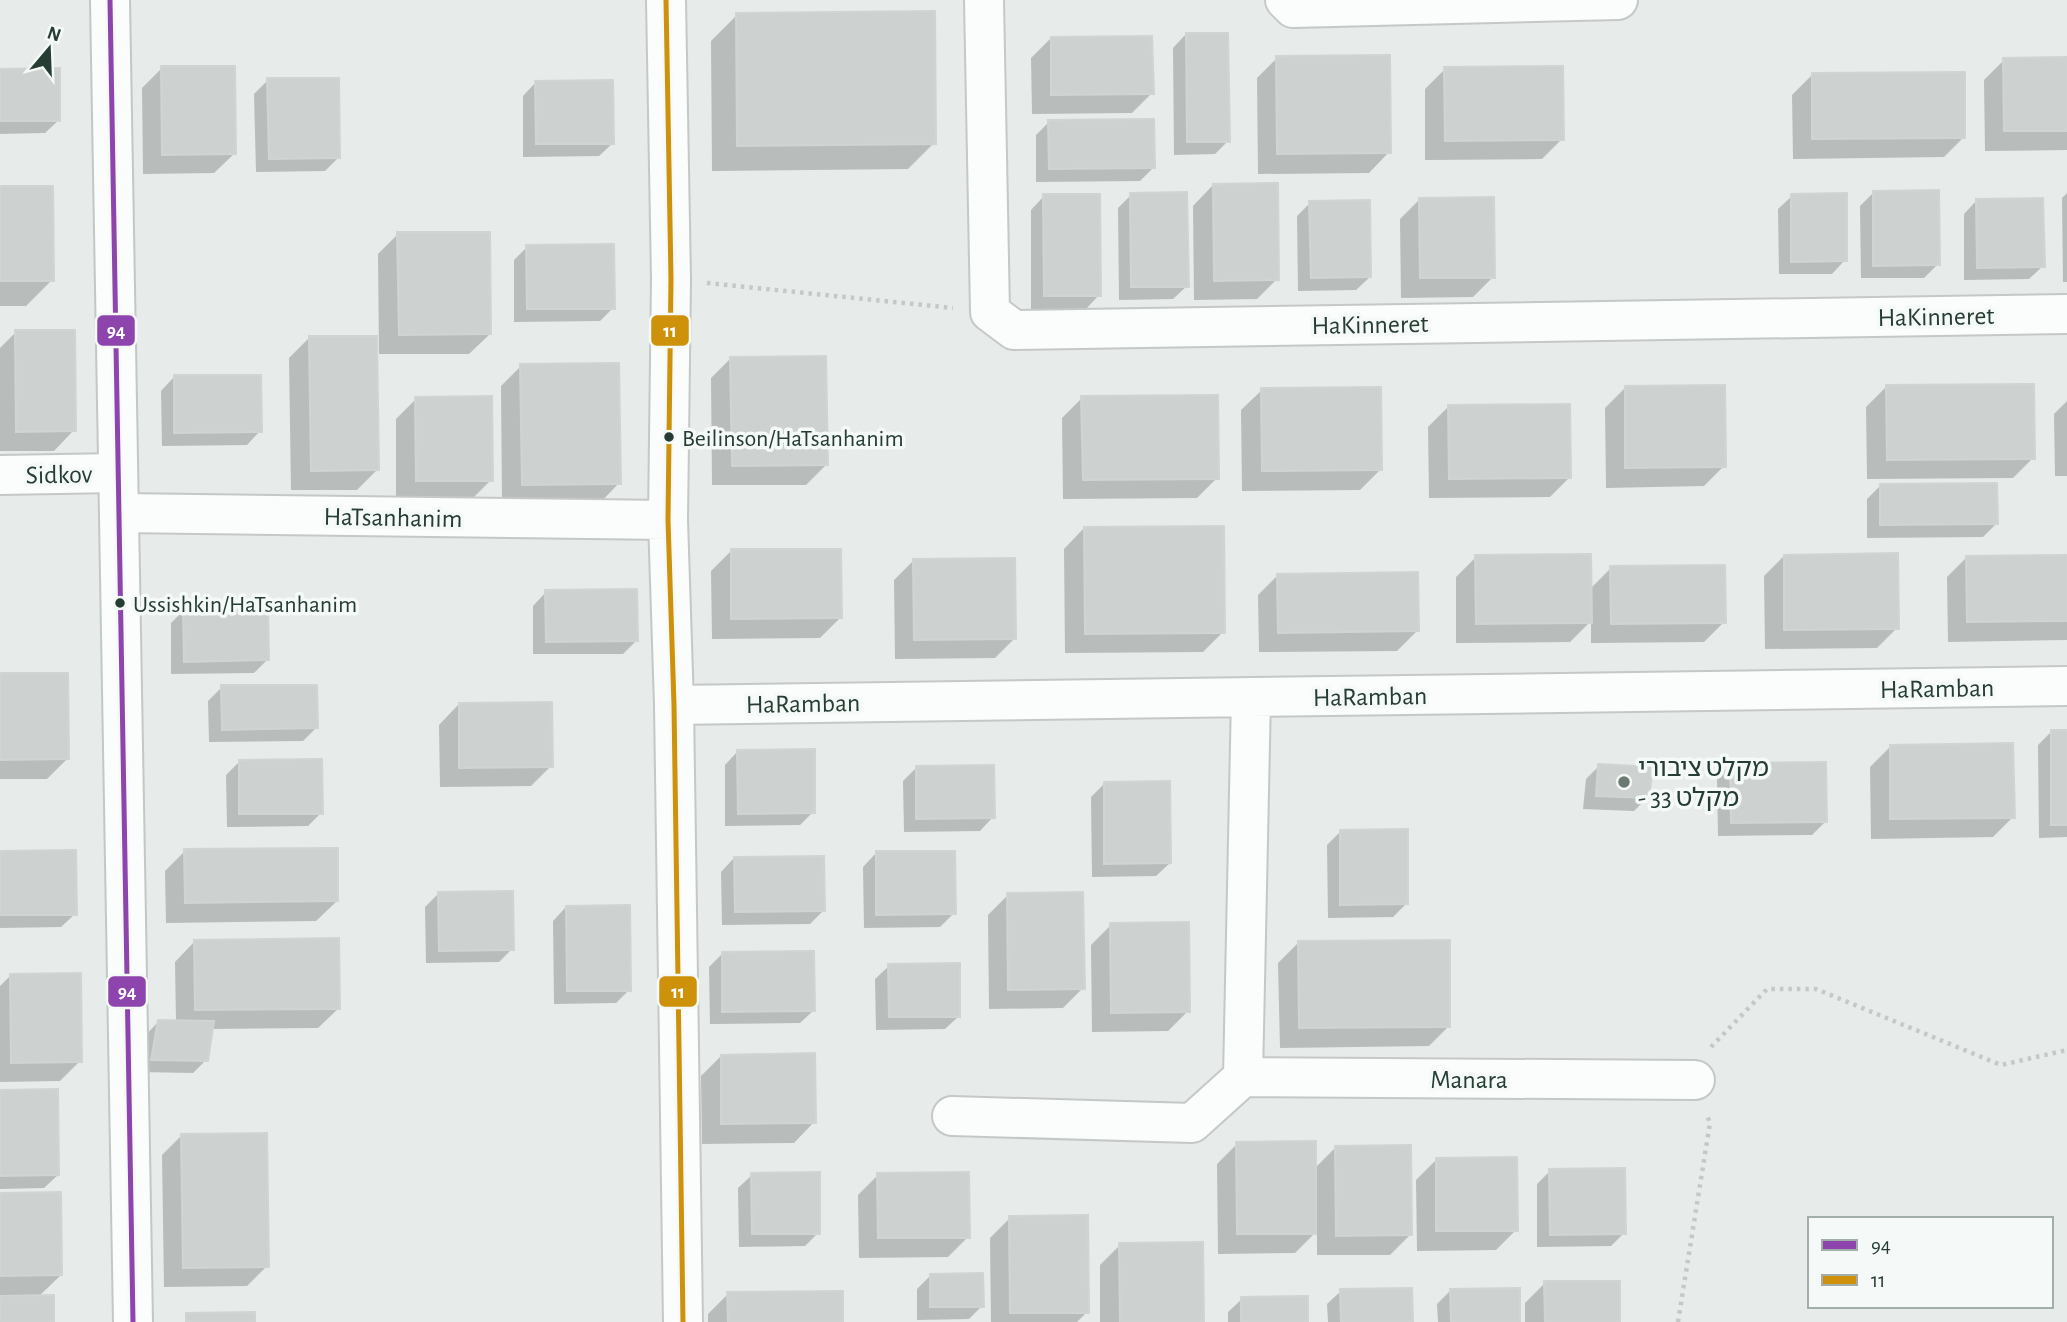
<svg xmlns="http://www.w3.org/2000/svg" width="2067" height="1322" font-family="'Alegreya Sans','Noto Sans Hebrew',sans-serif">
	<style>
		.shadow { fill: #0003 }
		.building { fill: #cdd2d0; stroke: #d0d4d2; stroke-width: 2 }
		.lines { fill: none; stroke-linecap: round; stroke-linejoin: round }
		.street-casing { stroke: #c4c8c6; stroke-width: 42 }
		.secondary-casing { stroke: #c2c8c6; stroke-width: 42 }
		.path { stroke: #c3cac6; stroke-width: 4.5; stroke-dasharray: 3.5 5; stroke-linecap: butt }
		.street { stroke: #fbfcfc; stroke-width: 38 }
		.secondary { stroke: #fbfcfc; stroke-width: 38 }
		.bus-1-casing { stroke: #f5f9f7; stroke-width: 10 }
		.bus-2-casing { stroke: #f5f9f7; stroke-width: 10 }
		.bus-1 { stroke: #8e44ad; stroke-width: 5 }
		.bus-2 { stroke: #cd910a; stroke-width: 5 }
		.bus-dot { fill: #263d33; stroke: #f5f9f7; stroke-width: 2.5 }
		.poi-dot { fill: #6a7a73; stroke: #f5f9f7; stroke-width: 2.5 }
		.labels { text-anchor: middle; stroke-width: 7; stroke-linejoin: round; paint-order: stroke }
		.bus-label { font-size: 24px; fill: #263d33; stroke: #f5f9f7; text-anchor: start }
		.street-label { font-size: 26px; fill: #263d33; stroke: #f5f9f7 }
		.poi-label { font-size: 26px; fill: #263d33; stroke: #f5f9f7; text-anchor: start }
		.line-badge { stroke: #f5f9f7; stroke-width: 2.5 }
		.badge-label { font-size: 19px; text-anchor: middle; font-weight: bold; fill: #fff }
	</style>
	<rect width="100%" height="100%" fill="#e7ebe9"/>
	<path class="shadow" d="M737,15L934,143L908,169L712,171L711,41Z
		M1186,34L1228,141L1215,154L1174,155L1173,48Z
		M1051,38L1152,93L1132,113L1032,114L1031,58Z
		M1277,58L1389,152L1369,173L1258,174L1257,78Z
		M2067,59V150L1985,151L1984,80L2004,60Z
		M162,68L235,153L214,173L143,174L142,88Z
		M1445,69L1562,139L1542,159L1425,160V89Z
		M0,71L59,120L45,133L0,134Z
		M1812,75L1964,137L1944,157L1793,159L1792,95Z
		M268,80L338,158L325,171L256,172L254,94Z
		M536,82L613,143L599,156L523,157V96Z
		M1049,122L1153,168L1140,181L1036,182V135Z
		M1213,185L1277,279L1257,299L1194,300L1193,206Z
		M0,188L52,280L26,306H0Z
		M1873,193L1938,264L1924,278H1861L1860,206Z
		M2067,193V282H2063L2062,198Z
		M1131,195L1187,286L1173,299L1119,300L1118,208Z
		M1044,196L1099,295L1086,309H1031V210Z
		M1792,196L1845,260L1832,274H1779L1778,209Z
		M1420,199L1493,277L1473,297L1401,298L1400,219Z
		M1977,200L2043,266L2029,279L1964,280V214Z
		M1310,203L1370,277L1356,290L1298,291L1297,216Z
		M398,234L490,334L469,354H379L378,254Z
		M527,247L613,308L600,321L514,322V260Z
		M16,332L74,430L54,451H0V348Z
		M309,338L377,470L357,490H291L289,358Z
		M731,358L826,465L806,485H712L711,378Z
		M521,366L619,483L599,504H502L501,386Z
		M174,377L260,431L247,445L162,446L161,391Z
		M1886,387L2033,458L2013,478L1867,479L1866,407Z
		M1625,388L1724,466L1704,486L1606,488L1605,408Z
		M1262,390L1380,470L1360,490L1242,491L1241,410Z
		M1082,398L1217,478L1197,498L1063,499L1062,418Z
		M416,399L491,480L471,500L396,501V419Z
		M2067,401V476H2055L2054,414Z
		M1448,407L1570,477L1550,497L1429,498L1428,427Z
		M1881,485L1996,524L1983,537L1867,538V499Z
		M1084,528L1223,632L1203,652L1065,653L1064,549Z
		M731,551L840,618L820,638L712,639L711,571Z
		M1784,556L1897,628L1877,648L1765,649L1764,576Z
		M2067,556V640L1948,642L1947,577L1967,557Z
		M1476,557L1590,589L1611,568L1724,622L1704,642L1591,643V621L1570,642L1456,643V577Z
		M914,560L1015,638L995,658L895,659L894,580Z
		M1278,575L1417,631L1397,651L1259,652L1258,595Z
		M546,592L636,641L623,654H533V606Z
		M184,610L267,660L254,673L171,674V623Z
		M0,675L67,759L47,779H0Z
		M222,687L316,728L303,741L209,742L208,701Z
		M459,704L551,766L531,786L440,787L439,725Z
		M2051,732H2067V837L2039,838L2038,745Z
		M1890,747L2013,817L1993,837L1871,839L1870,767Z
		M738,751L813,812L800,825L725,826V765Z
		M239,762L321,813L308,826L227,827L226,775Z
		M1731,764L1825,822L1812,835L1718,836L1717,778Z
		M1599,766L1648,797L1634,811L1583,809L1586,779Z
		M916,768L993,817L980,831L904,832L903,781Z
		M1104,784L1170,863L1156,876L1092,877L1091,797Z
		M1340,832L1407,903L1393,917L1328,918L1327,845Z
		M185,851L337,901L316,921L166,923L165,871Z
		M0,853L75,914L61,927L0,928Z
		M876,853L954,913L940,927L864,928L863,867Z
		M734,858L823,911L810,924L722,925L721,872Z
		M439,893L512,949L499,962L426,963L425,907Z
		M1008,895L1083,988L1063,1008L989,1009L988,915Z
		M566,907L629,990L616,1003L554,1004L553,921Z
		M1111,925L1188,1011L1168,1031L1092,1032L1091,945Z
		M195,941L339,1008L318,1028L211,1029L206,1060L193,1073L139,1072L145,1036L158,1022H176L175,962Z
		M1298,943L1449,1026L1429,1046L1280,1048L1278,963Z
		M723,953L814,1010L800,1023L710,1024L709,967Z
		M889,966L959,1016L945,1029L876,1030L875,979Z
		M10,976L80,1061L60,1081L0,1082V986Z
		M721,1056L814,1122L794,1143L702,1144L701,1076Z
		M0,1092L58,1175L44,1188L0,1189Z
		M182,1135L267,1266L247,1286L164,1287L162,1155Z
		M1237,1144L1314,1169L1336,1147L1410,1235L1390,1255H1317V1231L1295,1253L1218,1254L1217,1164Z
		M1436,1160L1516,1230L1496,1250L1417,1251L1416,1180Z
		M1550,1171L1624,1233L1611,1246L1537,1247V1184Z
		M752,1175L818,1233L805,1246L739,1247L738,1188Z
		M878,1175L968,1237L948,1257L859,1258L858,1195Z
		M0,1195L61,1275L38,1297L52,1322H0Z
		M1010,1218L1087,1312L1077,1322H991L990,1238Z
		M1120,1245L1202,1322H1100V1265Z
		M930,1276L982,1306L969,1319L917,1320V1289Z
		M1545,1283L1618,1322H1525V1303Z
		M1451,1290L1518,1322H1438L1437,1304Z
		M1341,1291L1411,1322H1328L1327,1304Z
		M728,1294L841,1322H708V1314Z
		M1242,1299L1306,1322H1228V1312Z"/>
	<path class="building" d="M935,11L936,144L737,146L736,13Z
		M1186,33H1228L1230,142H1187Z
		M1152,36L1154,94L1051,95V37Z
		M1390,55L1391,153L1277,154L1276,56Z
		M2067,57V131H2004L2003,58Z
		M161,66H235L236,154L162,155Z
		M1563,66L1564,140L1445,141L1444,67Z
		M60,68V121H0V69Z
		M1965,72V138L1812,139V73Z
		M267,78H339L340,158L269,159Z
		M613,80L614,144H536L535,81Z
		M1154,119L1155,168L1049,169L1048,120Z
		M1278,183L1279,280L1214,281L1213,184Z
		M0,186H53L54,281H0Z
		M1939,190L1940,265L1873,266V191Z
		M1187,192L1189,287H1131L1130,193Z
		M1847,193V261L1791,262V194Z
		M1043,194H1100L1101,296H1044Z
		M1494,197L1495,278H1420L1419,198Z
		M2043,198L2045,267L1977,268L1976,199Z
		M1370,200L1371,277L1311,278L1309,201Z
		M397,232H490L491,334L399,335Z
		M614,244L615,309H527L526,245Z
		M15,330H75L76,431L16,432Z
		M309,336H377L379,470L311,471Z
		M826,356L828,465L732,466L730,357Z
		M619,363L621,484L522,485L520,364Z
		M174,375H261L262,432L174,433Z
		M2034,384L2035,459L1887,460L1886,385Z
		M1725,385L1726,467L1625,468V386Z
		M1381,387L1382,470L1262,471L1261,388Z
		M1218,395L1219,479L1083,480L1081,396Z
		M492,396L493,481H416L415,397Z
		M1570,404L1571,478L1449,479L1448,405Z
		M1997,483L1998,524L1880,525V484Z
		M1224,526L1225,633L1085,634L1084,527Z
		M731,549H841L842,618L731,619Z
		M1898,553L1899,629L1784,630V555Z
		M1591,554L1592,623L1476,624L1475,555Z
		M2067,555V621L1967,622L1966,556Z
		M1015,558L1016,639L914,640L913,559Z
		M1725,565L1726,623L1611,624L1610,566Z
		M1418,572L1419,631L1278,633L1277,574Z
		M637,589L638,641L546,642L545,590Z
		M268,607L269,660L184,662L183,608Z
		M0,673H68L69,759L0,760Z
		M221,685H317L318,728L222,730Z
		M552,702L553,767L459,768V703Z
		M2051,730H2067V825H2051Z
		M2013,743L2015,818L1890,819V745Z
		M815,749V813L738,814L737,750Z
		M322,759L323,814H239V760Z
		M1826,762L1827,822L1731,823L1730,763Z
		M1598,764L1653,767L1649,798L1596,796Z
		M994,765L995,818L916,819V766Z
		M1170,781L1171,863L1104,864V782Z
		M1408,829V904L1340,905V830Z
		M338,848V901L185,903L184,849Z
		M76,850L77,915H0V851Z
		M876,851H955L956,914L876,915Z
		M824,856L825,911L735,912L734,857Z
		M513,891L514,950L439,951L438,892Z
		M1083,892L1085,989L1008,990L1007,893Z
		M630,905L631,991H567L566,906Z
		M1189,922L1190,1012L1111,1013L1110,923Z
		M339,938L340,1009L195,1010L194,940Z
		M1450,940V1027L1299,1028L1298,941Z
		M814,951L815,1011L722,1012V952Z
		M960,963V1017H889L888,964Z
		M81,973L82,1062L11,1063L10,974Z
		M158,1020L214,1021L208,1061L151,1060Z
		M815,1053L816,1123L721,1124V1055Z
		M58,1089L59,1175L0,1176V1090Z
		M267,1133L269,1267L183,1268L181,1134Z
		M1316,1141V1234H1237L1236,1142Z
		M1411,1145L1412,1235L1336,1236L1335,1146Z
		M1517,1157L1518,1231H1436V1158Z
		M1625,1168L1626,1234L1550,1235L1549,1169Z
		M820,1172V1234H752L751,1173Z
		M969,1172L970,1238H878L877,1173Z
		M61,1192L62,1275L0,1276V1193Z
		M1088,1215L1089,1313H1010L1009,1216Z
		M1203,1242L1204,1322H1120L1119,1243Z
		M983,1273L984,1307H930V1274Z
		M1544,1281H1620V1322H1545Z
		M1412,1288L1413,1322H1341L1340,1289Z
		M1520,1288V1322H1451L1450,1289Z
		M843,1291V1322H728L727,1292Z
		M54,1295V1322H0V1296Z
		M1308,1296V1322H1241V1297Z
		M255,1312V1322H186V1313Z"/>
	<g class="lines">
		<defs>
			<path id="street" d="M666,0L671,279L668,520L674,705L683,1322
				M984,0L990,312L1014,330L2067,314
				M1285,0L1293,8L1618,0
				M0,475L118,473
				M119,513L668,520
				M674,705L2067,686
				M1243,1077L1251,697
				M952,1116L1192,1123L1243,1077L1695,1080"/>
			<path id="secondary" d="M110,0L133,1322"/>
		</defs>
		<use href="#street" class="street-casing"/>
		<use href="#secondary" class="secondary-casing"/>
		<path class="path" d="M707,283L953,308
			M1711,1047L1767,989H1816L2001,1065L2067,1050
			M1678,1322L1710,1123L1706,1113"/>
		<use href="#street" class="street"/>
		<use href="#secondary" class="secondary"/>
		<defs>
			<path id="bus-1" d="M110,0L133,1322"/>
			<path id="bus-2" d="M666,0L671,279L668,520L674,705L683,1322"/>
		</defs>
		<use href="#bus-1" class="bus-1-casing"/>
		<use href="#bus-2" class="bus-2-casing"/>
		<use href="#bus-1" class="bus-1"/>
		<use href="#bus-2" class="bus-2"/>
	</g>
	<g class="bus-dot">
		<circle cx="669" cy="437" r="6"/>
		<circle cx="120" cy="603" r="6"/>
	</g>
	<circle class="poi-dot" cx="1624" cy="782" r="7"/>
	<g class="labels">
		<g class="bus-label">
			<text x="682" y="446">Beilinson/HaTsanhanim</text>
			<text x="133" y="612">Ussishkin/HaTsanhanim</text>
		</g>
		<g class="street-label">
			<text transform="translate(1936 316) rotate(-1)" y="9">HaKinneret</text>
			<text transform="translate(1370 324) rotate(-1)" y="9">HaKinneret</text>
			<text transform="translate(59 474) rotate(-1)" y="9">Sidkov</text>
			<text transform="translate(393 517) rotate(1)" y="9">HaTsanhanim</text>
			<text transform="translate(1937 688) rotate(-1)" y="9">HaRamban</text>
			<text transform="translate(1370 696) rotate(-1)" y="9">HaRamban</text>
			<text transform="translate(803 703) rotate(-1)" y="9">HaRamban</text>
			<text x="1469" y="1088">Manara</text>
		</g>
		<g class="poi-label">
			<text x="1638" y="776">מקלט ציבורי<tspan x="1638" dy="30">- מקלט 33</tspan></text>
		</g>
	</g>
	<g class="line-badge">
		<rect x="96" y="314" width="40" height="33" rx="7" fill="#8e44ad"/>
		<rect x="650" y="314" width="40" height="33" rx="7" fill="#cd910a"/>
		<rect x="658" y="975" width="40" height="33" rx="7" fill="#cd910a"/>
		<rect x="107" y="975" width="40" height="33" rx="7" fill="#8e44ad"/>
	</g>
	<g class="badge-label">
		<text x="116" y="337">94</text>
		<text x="670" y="337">11</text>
		<text x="678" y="998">11</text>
		<text x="127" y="998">94</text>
	</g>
	<rect x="1808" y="1217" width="245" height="91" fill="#f5f9f7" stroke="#a2aea9" stroke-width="2"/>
	<rect x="1822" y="1240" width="35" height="10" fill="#8e44ad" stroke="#a2aea9" stroke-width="2"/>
	<text x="1871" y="1252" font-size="21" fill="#263d33">94</text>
	<rect x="1822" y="1275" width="35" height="10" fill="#cd910a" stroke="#a2aea9" stroke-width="2"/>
	<text x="1871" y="1287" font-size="21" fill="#263d33">11</text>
	<g transform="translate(49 49) rotate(19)" stroke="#f5f9f7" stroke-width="5" paint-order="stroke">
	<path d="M0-5L12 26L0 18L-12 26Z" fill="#263d33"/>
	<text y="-10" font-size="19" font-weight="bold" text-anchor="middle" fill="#263d33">N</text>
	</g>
</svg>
